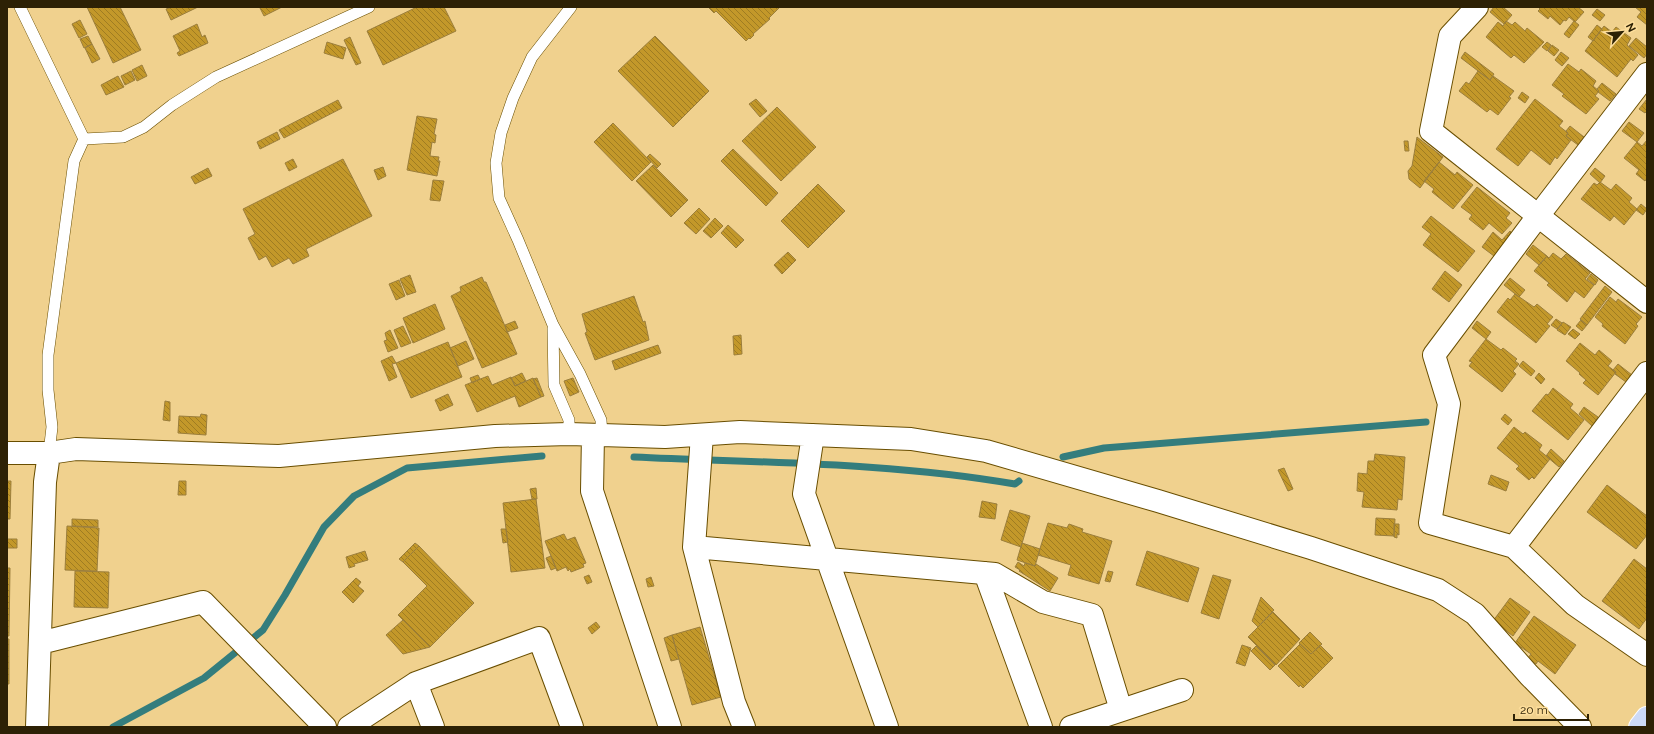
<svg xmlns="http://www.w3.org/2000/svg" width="1654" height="734" font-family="Raleway,sans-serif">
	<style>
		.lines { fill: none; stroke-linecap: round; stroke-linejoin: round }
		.stream { stroke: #347d7d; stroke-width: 7 }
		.building { fill: url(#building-back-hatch); stroke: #9b7e3c }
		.service-casing { stroke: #694e00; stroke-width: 12 }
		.minor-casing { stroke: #694e00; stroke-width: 24 }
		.primary-casing { stroke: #fff; stroke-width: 24 }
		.service { stroke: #fff; stroke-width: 11 }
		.minor { stroke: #fff; stroke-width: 22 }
		.primary { stroke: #cddaf7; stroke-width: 22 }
	</style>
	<defs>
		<pattern id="building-back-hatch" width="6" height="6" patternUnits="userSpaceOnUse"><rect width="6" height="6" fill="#c3982a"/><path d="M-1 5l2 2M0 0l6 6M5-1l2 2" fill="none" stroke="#9f7c22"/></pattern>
	</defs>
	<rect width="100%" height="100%" fill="#f0d18e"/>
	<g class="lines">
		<path class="stream" d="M634,457C761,463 889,462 1015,484L1019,481
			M1063,457L1104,448L1426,422
			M113,727L204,678L263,630L285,595L324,527L354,496L407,468L542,456"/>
	</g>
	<path class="building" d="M87,7H120L141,50L113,63Z
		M172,7H198L171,20L166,9Z
		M261,7H282L264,16L260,8Z
		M417,7H444L456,31L383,65L367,31Z
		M708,7H780L769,18L770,19L753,34L754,35L750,39L749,38L746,41L716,11L714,13Z
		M1494,7H1503L1512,15L1504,24L1490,12Z
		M1538,7H1578L1584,12L1575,22L1569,17L1566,21L1564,20L1560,25L1550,16L1548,19L1538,11L1540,9Z
		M1635,7H1647V25L1637,17L1641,12Z
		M1597,9L1605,15L1600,21L1592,15Z
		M80,20L87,34L79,38L72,24Z
		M1506,21L1512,25L1515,22L1525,31L1527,28L1544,42L1524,63L1514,55L1511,58L1486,37L1498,22L1503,26Z
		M1574,21L1579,25L1569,38L1564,34Z
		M197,24L202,37L205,35L208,43L179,56L177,53L180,51L173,36Z
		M1597,25L1602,29L1593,41L1588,37Z
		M1604,26L1612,32L1616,27L1631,38L1627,45L1638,55L1633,61L1631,59L1617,77L1585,51Z
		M88,36L92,44L84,48L80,39Z
		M655,36L709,91L673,127L618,71Z
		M350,37L361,63L356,65L344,40Z
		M1636,38L1647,47V54L1644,58L1629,46Z
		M327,42L346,48L343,59L324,53Z
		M1547,42L1551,45L1547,51L1542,47Z
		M92,44L100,59L92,63L85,48Z
		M1552,45L1559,50L1554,56L1548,51Z
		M1465,52L1494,74L1490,80L1461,58Z
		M1561,52L1569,58L1562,66L1555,60Z
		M1568,64L1579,72L1581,69L1596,81L1593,86L1599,91L1595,96L1599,99L1586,114L1562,96L1564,94L1552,85Z
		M142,65L147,76L137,81L132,70Z
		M131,71L135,80L125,85L121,76Z
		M1478,71L1490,80L1493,76L1514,91L1509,97L1511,98L1498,115L1490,109L1487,112L1459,91L1466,82L1469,84Z
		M118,76L124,87L106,95L101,85Z
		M1602,83L1616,94L1610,101L1598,92L1599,91L1597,89Z
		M1522,92L1529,97L1525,103L1518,98Z
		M756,99L767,111L760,117L749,104Z
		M1535,99L1563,121L1559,126L1568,133L1566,136L1571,140L1557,159L1555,157L1550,165L1531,150L1518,166L1496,149Z
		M1647,99V111L1645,113L1639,109Z
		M338,100L342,108L284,138L279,130Z
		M777,107L816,147L781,181L742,141Z
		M417,116L437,119L434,134L436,135L435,143L432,142L430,156L439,157L438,161H440L437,176L407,170Z
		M1629,122L1644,133L1637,142L1622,131Z
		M613,123L651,162L632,181L594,142Z
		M1570,126L1584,137L1578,145L1566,136L1568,133L1566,131Z
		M277,132L280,139L260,149L257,142Z
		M1417,137L1443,157L1420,188L1409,179L1408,171L1412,166Z
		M1647,140V178L1645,181L1636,174L1639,170L1624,158L1637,142L1642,146Z
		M1404,141H1408L1409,151H1405Z
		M733,149L778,193L766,206L721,161Z
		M650,154L661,164L657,168L647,157Z
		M293,159L297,167L289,171L285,163Z
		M343,159L372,216L306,249L309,256L293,264L289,258L272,267L266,256L259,260L248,238L255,234L243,209Z
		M1439,162L1455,175L1457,172L1473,185L1453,209L1432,192L1434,189L1424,181Z
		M653,165L688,200L671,217L636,181Z
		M383,167L386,176L378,180L374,170Z
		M208,168L212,176L195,184L191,177Z
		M1595,168L1605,176L1600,183L1590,174Z
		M433,180L444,181L440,201L430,200Z
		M1600,182L1611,190L1616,184L1632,198L1629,202L1637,209L1624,225L1614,216L1610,221L1581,199L1594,183L1597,185Z
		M818,184L845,211L808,248L781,221Z
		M1477,187L1510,213L1506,218L1512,223L1502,234L1489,223L1483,230L1469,219L1472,215L1461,207Z
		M1641,204L1647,209L1643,215L1636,210Z
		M699,208L710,219L696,234L684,223Z
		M1431,216L1475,251L1458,272L1423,245L1431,234L1422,227Z
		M715,218L723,226L711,238L703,231Z
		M728,225L744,240L736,248L721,233Z
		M1510,231L1512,233L1494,256L1482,247L1493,232L1502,240Z
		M1533,245L1547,256L1539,265L1526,254Z
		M788,252L796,260L782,274L774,265Z
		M1553,253L1561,259L1566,254L1590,273L1585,279L1594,285L1584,298L1575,291L1567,302L1547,285L1549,283L1534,271L1547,256L1549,258Z
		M1445,271L1462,285L1449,302L1432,289Z
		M1591,274L1598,280L1595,285L1587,279Z
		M410,275L416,292L407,295L400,279Z
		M482,277L484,282H486L517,354L482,368L451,296L461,291L460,287Z
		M1510,278L1525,290L1519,297L1504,285Z
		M399,280L405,296L396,300L389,284Z
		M1605,286L1612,292L1587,325L1580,319Z
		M1515,294L1534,307L1537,304L1553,317L1547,324L1550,326L1536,343L1497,312L1508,298L1510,300Z
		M634,296L643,322L645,321L649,340L595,360L585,333L587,332L582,314Z
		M1610,297L1616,302L1618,299L1642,317L1636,324L1638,326L1625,344L1602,326L1603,324L1595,317Z
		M435,304L445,329L413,343L403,318Z
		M1556,319L1562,323L1557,329L1551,325Z
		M1581,320L1587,325L1582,331L1576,326Z
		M515,321L518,328L507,332L505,325Z
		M1477,321L1491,332L1486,339L1472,328Z
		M1563,322L1571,327L1565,335L1557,330Z
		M403,326L411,343L401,347L394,330Z
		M1573,329L1580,334L1575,339L1568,334Z
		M390,330L398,348L388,352L384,341L387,340L385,333Z
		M741,335L742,354L734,355L733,336Z
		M1486,339L1501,350L1503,348L1517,359L1515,361L1519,364L1513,371L1516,374L1502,392L1469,366L1472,362L1469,361Z
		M466,341L474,359L458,366L450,348Z
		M448,342L462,377L411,398L396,363Z
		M1580,343L1595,355L1599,350L1612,361L1608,366L1616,372L1598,395L1583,383L1586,380L1579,374L1580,373L1566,361Z
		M658,345L661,353L615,370L612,361Z
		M392,356L396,363L392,364L397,377L389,381L381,361Z
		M1523,361L1535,371L1531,376L1519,366Z
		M1618,364L1632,375L1626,382L1615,374L1616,372L1613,370Z
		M522,373L526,381L515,386L511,378Z
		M1539,373L1545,379L1541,384L1535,378Z
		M478,375L480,379L472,383L470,378Z
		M488,376L492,385L511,377L515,386L533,378L541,397L519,407L515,396L477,412L465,385Z
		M537,378L544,396L541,397L533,379Z
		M573,378L579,392L570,396L564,381Z
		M1553,388L1573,404L1570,408L1584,420L1568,440L1532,411L1546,394L1548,395Z
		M448,394L453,405L440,411L435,400Z
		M165,401L170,402V421L163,420Z
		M1584,407L1598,417L1592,426L1579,414Z
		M201,414L207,415L206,435L178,433L179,416L200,417Z
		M1505,414L1512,420L1508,425L1501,419Z
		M1514,427L1523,434L1525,432L1542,445L1539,450L1550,459L1534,479L1532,477L1529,480L1516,469L1519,466L1497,448Z
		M1551,449L1564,461L1559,467L1546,456Z
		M1375,454L1405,457L1402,500L1398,499L1397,510L1362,507L1364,492L1357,491L1358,473L1367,474L1368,461H1374Z
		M1284,468L1293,489L1288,491L1278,470Z
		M1491,475L1509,482L1506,491L1488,484Z
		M7,481H11L10,519H7Z
		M179,481H186V495H178Z
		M1607,485L1647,516V535L1636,549L1587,512Z
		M536,488L537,499H532L530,489Z
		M536,499L545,568L511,572L503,503Z
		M982,501L997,504L995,519L979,517Z
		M1010,510L1030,516L1021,547L1001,540Z
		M1376,518L1395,519L1394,536L1375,535Z
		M72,519L98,520V527L72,526Z
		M1048,523L1067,528L1069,524L1083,529L1082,532L1112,541L1099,584L1068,575L1071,565L1038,555Z
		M1394,524H1399V535L1397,534V538L1394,537Z
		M67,526L99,528L97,571L65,570Z
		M501,529H506L508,542L503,543Z
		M564,534L567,540L575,537L586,563L583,564L584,567L571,572L570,569L568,571L566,567L557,571L545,541Z
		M7,539H17V548H7Z
		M415,543L419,546L403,562L399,559Z
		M1022,543L1040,549L1035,566L1017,560Z
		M419,546L474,603L430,647L398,615L427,586L403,562Z
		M365,551L368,560L354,564L355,566L349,568L346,557Z
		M1147,551L1199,568L1188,602L1136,585Z
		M551,556L556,568L551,570L546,558Z
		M1634,559L1647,569V618L1639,629L1602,601Z
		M1018,562L1024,566L1025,563L1035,566L1036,564L1058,578L1050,591L1019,571L1020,570L1015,567Z
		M7,568H10L9,636H7Z
		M75,571L109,572L108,608L74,607Z
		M1108,571L1113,572L1110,582L1105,581Z
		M589,575L592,582L587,584L584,577Z
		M1213,575L1231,580L1219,619L1201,613Z
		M651,577L654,586L648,587L646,579Z
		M356,578L361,582L358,586L364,591L353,603L342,592Z
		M1261,597L1274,610L1258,627L1252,621Z
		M1510,598L1530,612L1513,636L1493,621Z
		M1273,612L1300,639L1276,665L1248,637Z
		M1534,616L1576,645L1555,674L1538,661L1536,664L1528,658L1531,654L1515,643Z
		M403,620L430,647L403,654L386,635Z
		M596,622L600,627L592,634L588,628Z
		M700,627L721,697L692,705L672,635Z
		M1310,632L1322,644L1311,654L1299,643Z
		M672,635L679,659L671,661L664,638Z
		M7,639H9V684H7Z
		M1300,644L1311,654L1320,645L1333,658L1303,688L1300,685L1299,687L1278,666Z
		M1242,645L1251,648L1245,666L1236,663Z
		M1256,646L1275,665L1270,670L1251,651Z"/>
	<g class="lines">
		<defs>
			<path id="service" d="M20,7L84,139
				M571,7L532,57L513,98L501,133L496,163L499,198L518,240L553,325L580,374L601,420L602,436
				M84,139L123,137L144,127L172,105L216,77L369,7
				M553,328L554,385L569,420V434
				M49,453L52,427L48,390V355L74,161L84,139"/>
			<path id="minor" d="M1477,7L1450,36L1431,131L1647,302
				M1647,74L1538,216L1434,355L1449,404L1430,523L1514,547L1575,605L1647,655
				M593,435L592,491L670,727
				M702,435L694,547L734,702L744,727
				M813,435L804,494L887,727
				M7,453H49L76,449L279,456L495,436L569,434L665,437L740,432L911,439L986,451L1158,501L1311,548L1438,590L1475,614L1529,675L1580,727
				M694,547L995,574L1043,602L1092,615L1121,710
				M1514,547L1647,373
				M985,573L1041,727
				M40,643L203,602L325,727
				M416,683L433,727
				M37,727L45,482L49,453
				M349,727L416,683L539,638L572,727
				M1071,727L1182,690"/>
			<path id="primary" d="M1640,727L1647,718"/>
		</defs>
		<use href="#service" class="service-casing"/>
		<use href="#minor" class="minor-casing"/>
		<use href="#primary" class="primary-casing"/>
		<use href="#service" class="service"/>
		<use href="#minor" class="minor"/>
		<use href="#primary" class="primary"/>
	</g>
	<rect width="1654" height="734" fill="none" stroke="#2d2105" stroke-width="16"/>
	<g transform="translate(1622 32) rotate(63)" stroke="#fdde9b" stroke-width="3" paint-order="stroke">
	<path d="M0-3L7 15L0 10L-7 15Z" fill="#2d2105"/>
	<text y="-6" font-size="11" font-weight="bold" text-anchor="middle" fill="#2d2105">N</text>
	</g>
	<path d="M1514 714v6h74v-6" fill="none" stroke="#2d2105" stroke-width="2"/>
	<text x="1520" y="714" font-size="12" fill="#2d2105" stroke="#fdde9b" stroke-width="3" paint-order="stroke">20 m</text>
</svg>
